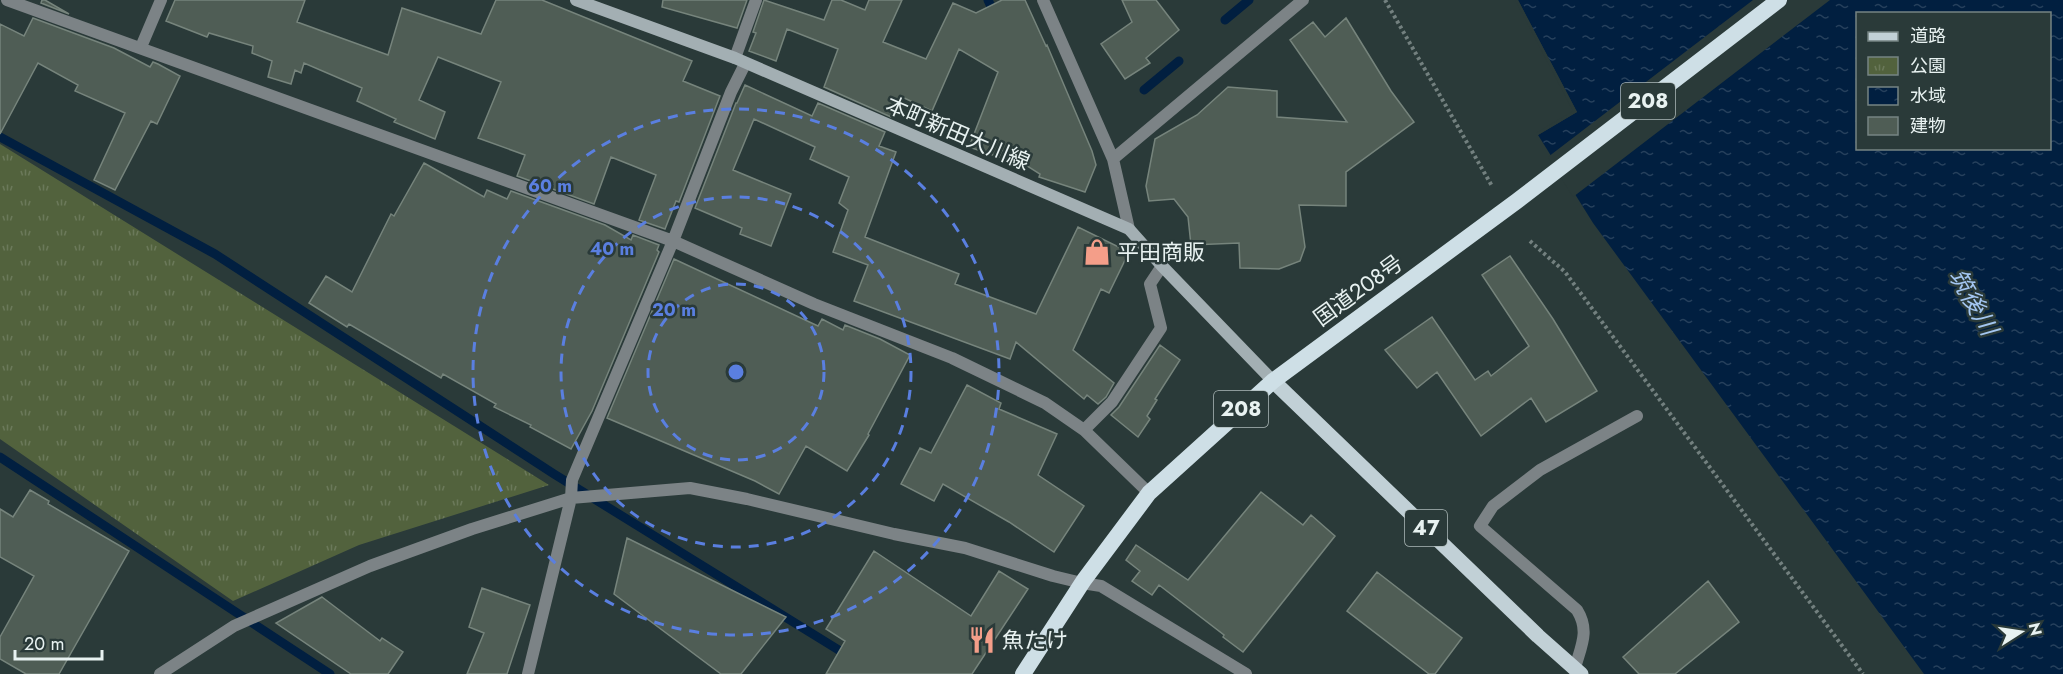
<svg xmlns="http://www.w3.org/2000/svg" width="2063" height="674" font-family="Jost,'Noto Sans JP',sans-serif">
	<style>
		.park { fill: url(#park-tufts) }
		.water { fill: url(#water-ripples); fill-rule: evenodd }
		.pier { fill: #2a3a39 }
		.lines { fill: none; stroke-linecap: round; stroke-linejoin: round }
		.stream { stroke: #011f40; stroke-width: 9 }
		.building { fill: #4f5d55; stroke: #76847c; stroke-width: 1.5 }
		.path { stroke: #73807f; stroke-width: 4; stroke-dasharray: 3 3; stroke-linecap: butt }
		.service { stroke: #7c8386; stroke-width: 12 }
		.minor { stroke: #7c8386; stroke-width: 12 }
		.secondary { stroke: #a3afb3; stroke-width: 12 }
		.primary { stroke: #c1d0d6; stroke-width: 15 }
		.trunk { stroke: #cedfe6; stroke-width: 16 }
		.ring { fill: none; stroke: #5a7fe0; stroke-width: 3; stroke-dasharray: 10 8 }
		.labels { text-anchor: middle; stroke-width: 5; stroke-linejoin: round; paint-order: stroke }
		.shield { fill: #2a3a39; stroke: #afbbba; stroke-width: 1.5 }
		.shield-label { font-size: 21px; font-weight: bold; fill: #e8f2f1 }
		.street-label { font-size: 22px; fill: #e8f2f1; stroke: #2a3a39 }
		.poi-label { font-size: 22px; fill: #e8f2f1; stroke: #2a3a39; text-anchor: start }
		.water-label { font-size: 24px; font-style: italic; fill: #a3c6f1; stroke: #2a3a39 }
		.centre { fill: #5a7fe0; stroke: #2a3a39; stroke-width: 3 }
		.ring-label { font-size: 18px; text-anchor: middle; font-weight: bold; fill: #5a7fe0; stroke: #2a3a39; stroke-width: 5; stroke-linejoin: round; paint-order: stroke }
	</style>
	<defs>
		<pattern id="park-tufts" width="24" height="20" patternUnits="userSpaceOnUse" patternTransform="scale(1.5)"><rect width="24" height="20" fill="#52623d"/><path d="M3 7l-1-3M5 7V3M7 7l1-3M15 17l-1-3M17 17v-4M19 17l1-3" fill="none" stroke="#6b795a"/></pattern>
		<pattern id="water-ripples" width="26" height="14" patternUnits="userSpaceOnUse" patternTransform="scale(1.5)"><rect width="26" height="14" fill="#011f40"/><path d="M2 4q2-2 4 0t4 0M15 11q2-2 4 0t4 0" fill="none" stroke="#26405c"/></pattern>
	</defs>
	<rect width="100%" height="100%" fill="#2a3a39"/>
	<path class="park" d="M0,144L549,485L359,545L233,601L0,439Z"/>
	<path class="water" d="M1518,0H2063V674H1924L1593,223L1538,135L1577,112ZM1858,14H2050V148H1858Z"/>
	<path class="pier" d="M1515,0H1518L1577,112L1538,135L1536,133L1573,111Z
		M1753,0H1830L1573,197L1548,157Z"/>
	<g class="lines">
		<path class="stream" d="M988,0L996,17
			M1225,20L1249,0
			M1144,90L1179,61
			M0,137L215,254L554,474L850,657
			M0,457L330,674"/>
	</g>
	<path class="building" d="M42,0H45L69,14L41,3Z
		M175,0H305L297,22L388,55L402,8L481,34L496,0H542L692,61L683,81L720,96L679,202L676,201L665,229L639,220L656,175L611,157L594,204L517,176L525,155L478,138L501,82L438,57L419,100L445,112L435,139L394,122L396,119L357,101L362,88L304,63L301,73L295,70L291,84L268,77L272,61L252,53L253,46L209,33L207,37L166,21Z
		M663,0H747L737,28L662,7Z
		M764,0L824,20L832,0H841L865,10L869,0H902L883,42L926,59L953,3L976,13L1002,0H1025L1046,46L1047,45L1092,151L1096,165L1085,192L1039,177L1040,174L1002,150L999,157L969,147L998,72L959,49L932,111L900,96L891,117L824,87L838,49L787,29L776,61L749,51L756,33L753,32Z
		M1122,0H1156L1179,30L1146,58L1150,63L1125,79L1101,44L1132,22Z
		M33,18L114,48L150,67L153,62L158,64L180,76L157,124L151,121L115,190L94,180L125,113L75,91L78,85L38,63L0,134V24L24,36Z
		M1346,18L1391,91L1414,122L1346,172V206L1299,205L1305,247L1300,261L1279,269L1240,268L1239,243L1191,245L1188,217L1174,199L1149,201L1146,186L1155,139L1197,115L1228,87L1277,91V117L1347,122L1290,40L1313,22L1325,37Z
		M745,85L812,116L818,103L885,132L879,146L896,152L865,237L959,274L955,284L1036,314L1078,227L1129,252L1109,293L1101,289L1073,350L1114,383L1106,397L1098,404L1087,395L1084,399L1016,342L1010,359L854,301L868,265L833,252L848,210L839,203L849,177L810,159L815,147L754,119L733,170L791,194L771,246L740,234L742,228L695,208L736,103H737Z
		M424,163L484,197L487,190L507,199L511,191L605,225L631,240L633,235L659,245L657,250L659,252L592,411L571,449L530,427L531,425L494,407L496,404L443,374L441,378L349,324L347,327L309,303L326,276L352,292L391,214L394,216Z
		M1510,256L1553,319L1597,391L1546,422L1531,398L1481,436L1437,372L1417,388L1385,350L1432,317L1475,380L1488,371L1491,376L1529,346L1482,275Z
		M674,259L818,326L822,319L843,330L845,325L880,339L910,355L868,434L869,435L847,471L806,446L779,494L755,481L607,418Z
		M1160,345L1180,360L1155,399L1157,400L1147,416L1150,419L1138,437L1111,415L1119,407Z
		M967,385L1001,403L999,409L1057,434L1038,475L1084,506L1054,552L1009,522L943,484L934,501L901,484L920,448L931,453Z
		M30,490L49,501L48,504L129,551L59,674H26L0,659V637L34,576L0,557V509L13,517Z
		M1261,492L1303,525L1311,515L1335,536L1243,652L1223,637L1224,635L1159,585L1152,595L1132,581L1140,571L1126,560L1136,545L1188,580Z
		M627,538L786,617L741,674H721L614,594Z
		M874,551L971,616L999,571L1028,589L972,674H826L845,641L826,629Z
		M1377,572L1462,638L1435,674H1429L1347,611Z
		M1708,581L1739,622L1675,674H1639L1623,657Z
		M482,588L530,605L507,674H467L484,633L469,627Z
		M322,597L380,641L382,638L403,652L388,674H351L276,623Z"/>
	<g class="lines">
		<path class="path" d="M1385,0L1492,186
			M1530,241L1565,272L1863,674"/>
		<path class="service" d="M1082,583L1101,586L1246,674"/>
		<path class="minor" d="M7,0L673,241L814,304L952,358L1045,403L1084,430L1149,493
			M1043,0L1113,159L1129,229
			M141,47L161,0
			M735,58L756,0
			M1113,159L1303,0
			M1084,430L1112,402L1161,328L1150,284L1162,266
			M1575,668C1581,646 1590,631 1577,610L1480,526L1493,506L1540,470L1637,416
			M160,674L234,626L370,566L472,529L571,498L690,488L747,499L894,534L965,548L1053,576L1082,583
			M528,674L571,498L572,480L673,241L731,92L745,64"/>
		<path class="secondary" d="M576,0L735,58L1129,229L1162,266L1273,381"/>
		<path class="primary" d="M1273,381L1538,636L1581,674"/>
		<path class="trunk" d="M1023,674L1084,580L1149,493L1273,381L1517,201L1779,0"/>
	</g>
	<g class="ring">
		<circle cx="736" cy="372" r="88"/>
		<circle cx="736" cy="372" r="175"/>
		<circle cx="736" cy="372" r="263"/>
	</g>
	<defs>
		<symbol id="shop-bare" viewBox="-9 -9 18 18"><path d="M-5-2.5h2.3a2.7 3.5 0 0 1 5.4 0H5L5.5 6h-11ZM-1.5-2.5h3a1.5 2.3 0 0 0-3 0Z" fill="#f49e89" stroke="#2a3a39" stroke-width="2.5" paint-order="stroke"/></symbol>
		<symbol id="restaurant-bare" viewBox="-9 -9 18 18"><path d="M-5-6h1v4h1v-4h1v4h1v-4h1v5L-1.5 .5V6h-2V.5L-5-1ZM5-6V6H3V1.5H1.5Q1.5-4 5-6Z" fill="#f49e89" stroke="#2a3a39" stroke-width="2.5" paint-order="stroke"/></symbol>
	</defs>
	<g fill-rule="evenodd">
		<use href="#shop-bare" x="1078" y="233" width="38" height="38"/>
		<use href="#restaurant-bare" x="963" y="621" width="38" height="38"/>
	</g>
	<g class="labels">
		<g class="shield">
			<rect x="1621" y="83" width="54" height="36" rx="4.5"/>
			<rect x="1214" y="391" width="54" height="36" rx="4.5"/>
			<rect x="1405" y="510" width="42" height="36" rx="4.5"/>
		</g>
		<g class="shield-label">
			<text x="1648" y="108">208</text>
			<text x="1241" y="416">208</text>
			<text x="1426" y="535">47</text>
		</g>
		<g class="street-label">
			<text transform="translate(958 133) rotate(23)" y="8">本町新田大川線</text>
			<text transform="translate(1358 290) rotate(-36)" y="8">国道208号</text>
		</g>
		<g class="poi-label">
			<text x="1117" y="260">平田商販</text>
			<text x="1002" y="648">魚たけ</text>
		</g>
		<g class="water-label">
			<text transform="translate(1973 302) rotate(60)" y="8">筑後川</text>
		</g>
	</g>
	<circle cx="736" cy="372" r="9" class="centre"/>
	<g class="ring-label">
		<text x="550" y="192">60 m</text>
		<text x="612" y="255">40 m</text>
		<text x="674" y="316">20 m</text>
	</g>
	<rect x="1856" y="12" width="195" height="138" fill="#2a3a39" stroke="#768483" stroke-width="1.5"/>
	<rect x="1868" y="32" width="30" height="9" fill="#c1d0d6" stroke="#768483" stroke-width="1.5"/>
	<text x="1910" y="42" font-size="18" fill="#e8f2f1">道路</text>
	<rect x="1868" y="57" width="30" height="18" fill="url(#park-tufts)" stroke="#768483" stroke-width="1.5"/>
	<text x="1910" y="72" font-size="18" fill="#e8f2f1">公園</text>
	<rect x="1868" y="87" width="30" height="18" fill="url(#water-ripples)" stroke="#768483" stroke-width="1.5"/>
	<text x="1910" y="102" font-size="18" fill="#e8f2f1">水域</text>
	<rect x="1868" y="117" width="30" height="18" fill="#4f5d55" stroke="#768483" stroke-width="1.5"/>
	<text x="1910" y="132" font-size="18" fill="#e8f2f1">建物</text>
	<g transform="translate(2021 632) rotate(78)" stroke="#2a3a39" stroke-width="4.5" paint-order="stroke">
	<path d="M0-4.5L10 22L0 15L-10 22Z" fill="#e8f2f1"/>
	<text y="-9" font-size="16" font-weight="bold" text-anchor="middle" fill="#e8f2f1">N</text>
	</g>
	<path d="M15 650v9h87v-9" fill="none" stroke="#e8f2f1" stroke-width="3"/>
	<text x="24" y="650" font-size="18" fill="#e8f2f1" stroke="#2a3a39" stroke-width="4.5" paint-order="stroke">20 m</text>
</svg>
